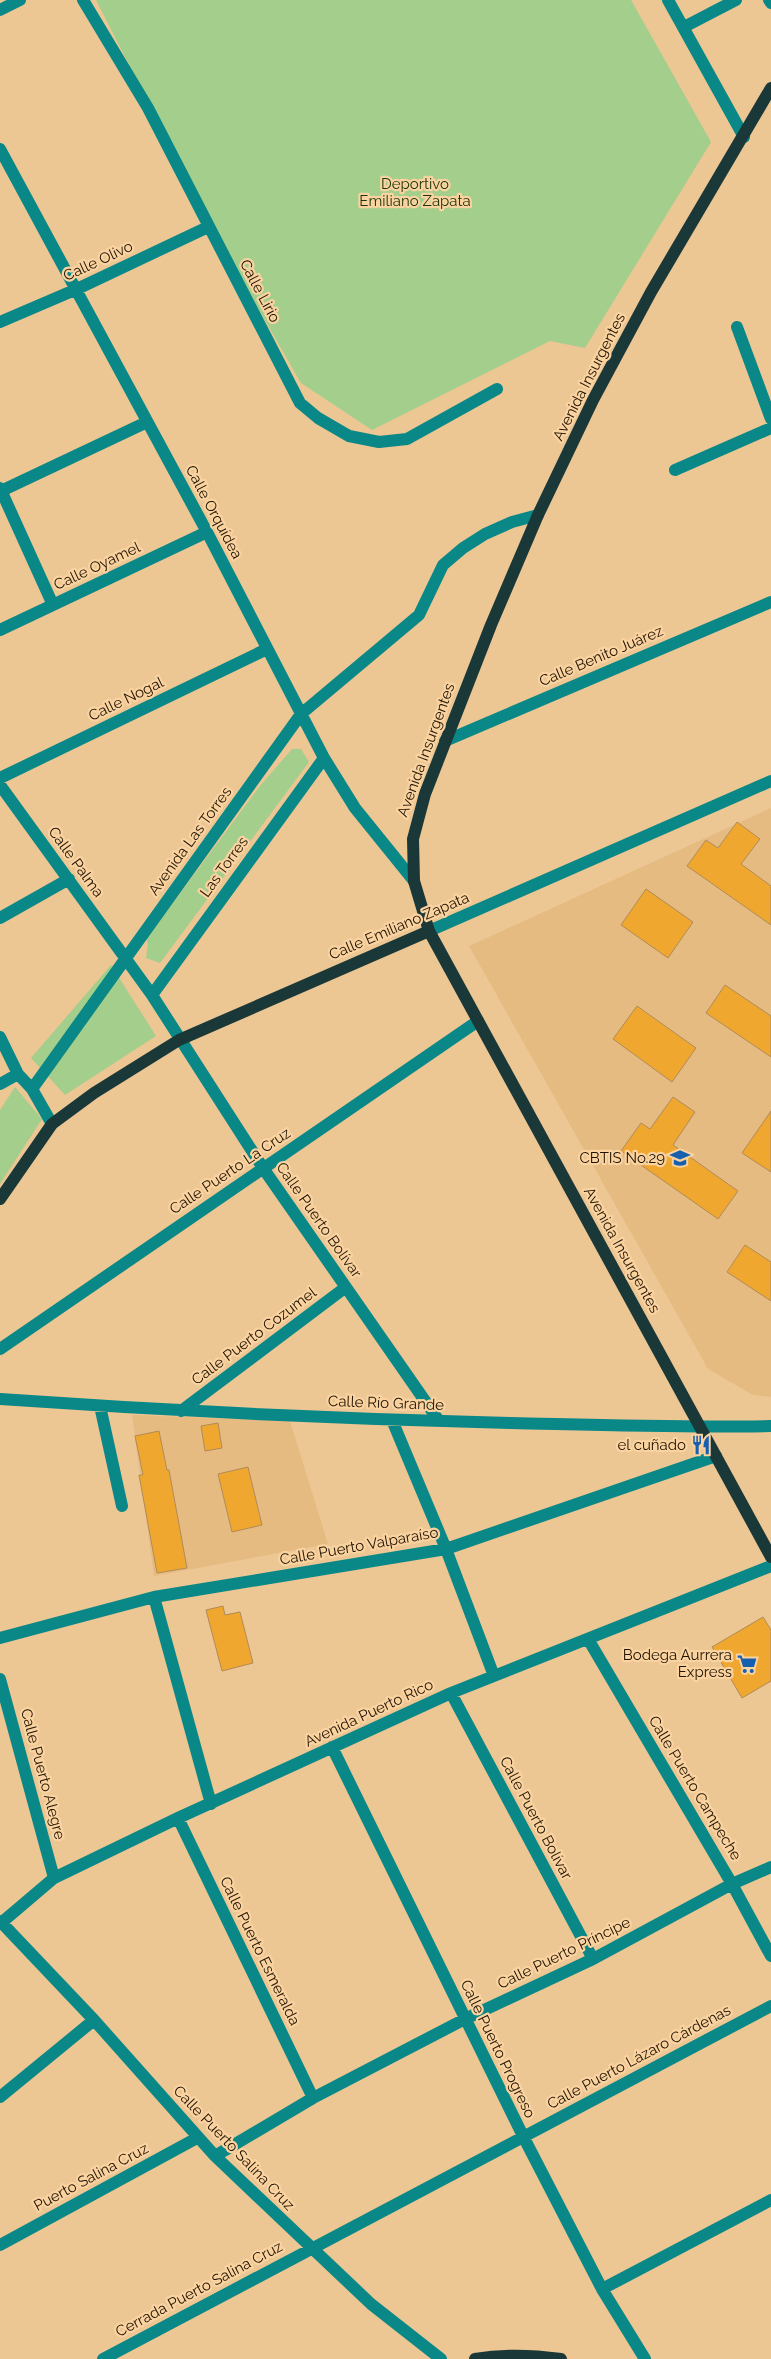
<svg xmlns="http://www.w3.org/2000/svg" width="771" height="2359" font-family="Raleway,sans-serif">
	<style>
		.built { fill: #e6bb81 }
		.green { fill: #a4ce8c }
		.building { fill: #f0a72f; stroke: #af8b59 }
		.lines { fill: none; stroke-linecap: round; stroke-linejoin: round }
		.minor { stroke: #098887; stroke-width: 12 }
		.major { stroke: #1a3838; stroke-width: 12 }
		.labels { text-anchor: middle; stroke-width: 4.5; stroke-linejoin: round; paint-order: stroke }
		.park-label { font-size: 15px; fill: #1b3409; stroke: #fad3a0 }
		.street-label { font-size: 15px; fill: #211402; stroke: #fad3a0 }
		.poi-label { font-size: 15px; fill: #211402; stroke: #fad3a0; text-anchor: end }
	</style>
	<rect width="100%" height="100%" fill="#ecc693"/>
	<path class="built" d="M771,808V1397L753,1395L708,1369L469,946Z
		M132,1415L290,1421L328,1544L154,1576Z"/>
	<path class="green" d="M96,0H631L711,142L585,348L550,341L372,430L301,383L212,228Z
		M292,749H301L309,762L160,963L146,958L148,944L145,935L155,927L260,786Z
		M111,965L156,1036L65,1095L31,1058Z
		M15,1087L42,1119L0,1184V1110Z"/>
	<path class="building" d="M737,822L760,839L741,864L771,886V925L687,866L706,840L718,848Z
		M646,889L693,922L668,958L621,925Z
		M725,985L771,1016V1057L706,1013Z
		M637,1006L696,1048L672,1082L613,1039Z
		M673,1097L695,1112L673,1145L738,1191L718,1219L621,1151L641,1123L650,1129Z
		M771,1111V1172L742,1153Z
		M745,1245L771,1262V1301L727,1272Z
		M218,1423L222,1448L205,1451L201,1426Z
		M159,1431L167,1470H169L187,1568L157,1573L139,1475H143L135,1436Z
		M248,1467L262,1525L232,1532L218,1474Z
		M223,1606L225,1615L240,1612L253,1663L222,1671L206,1610Z
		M763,1617L771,1630V1681L742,1698L712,1647Z"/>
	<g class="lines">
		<path class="minor" d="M83,0L148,108L300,403L318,418L349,436L379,442L407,439L497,389
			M668,0L744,137
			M769,0L771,3
			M0,10L20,0
			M684,27L736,0
			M0,149L207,532L324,758L355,808L414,881
			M0,322L77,289L208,227
			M737,327L771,419
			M675,470L771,428
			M0,488L53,605
			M1,491L147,422
			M0,630L207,532
			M445,741L771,602
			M0,778L267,649
			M0,785L152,995L263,1168L439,1421
			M0,918L69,879
			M429,931L771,781
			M152,995L324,758
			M0,1037L18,1074L32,1089L52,1124
			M0,1084L18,1074
			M32,1089L301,714L419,615L443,565L463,548L485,534L512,522L538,515
			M0,1349L478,1021
			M0,1399C170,1411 341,1419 511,1423C598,1425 684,1428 771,1426
			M100,1406L122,1506
			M181,1411L346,1287
			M392,1420L446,1549L494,1676
			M154,1597L211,1804
			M0,1638L154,1597L446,1549L716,1456
			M588,1639L732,1884L771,1956
			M0,1679L54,1878
			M451,1693L593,1959
			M332,1747L523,2136L602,2289L645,2359
			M178,1818L313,2098
			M0,1921L94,2020L215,2156L371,2304L441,2359
			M0,1924L54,1878L178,1818L451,1693L771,1566
			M0,2097L94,2020
			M215,2156L313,2098L465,2019L593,1959L732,1884L771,1867
			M0,2245L197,2138
			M602,2289L771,2200
			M103,2359L771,2006"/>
		<path class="major" d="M771,88L651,292L593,400L538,515L491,625L425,794L413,839L414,881L429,931L771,1557
			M0,1199L52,1124L94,1093L179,1040L429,931
			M475,2359C504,2354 532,2355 561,2359"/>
	</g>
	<defs>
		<symbol id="school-bare" viewBox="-9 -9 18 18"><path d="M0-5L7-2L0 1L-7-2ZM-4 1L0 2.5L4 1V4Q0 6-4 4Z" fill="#1660af" stroke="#fad3a0" stroke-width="2.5" paint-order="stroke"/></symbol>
		<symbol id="restaurant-bare" viewBox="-9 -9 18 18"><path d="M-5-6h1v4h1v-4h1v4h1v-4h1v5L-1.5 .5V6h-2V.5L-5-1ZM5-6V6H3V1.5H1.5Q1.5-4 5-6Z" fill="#1660af" stroke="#fad3a0" stroke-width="2.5" paint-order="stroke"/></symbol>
		<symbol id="supermarket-bare" viewBox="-9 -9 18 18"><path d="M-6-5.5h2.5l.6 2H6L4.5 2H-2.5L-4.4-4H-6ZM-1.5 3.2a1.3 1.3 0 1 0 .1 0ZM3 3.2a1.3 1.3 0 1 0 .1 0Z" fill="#1660af" stroke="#fad3a0" stroke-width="2.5" paint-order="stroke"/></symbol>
	</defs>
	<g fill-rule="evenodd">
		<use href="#school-bare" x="666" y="1144" width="28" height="28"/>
		<use href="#restaurant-bare" x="687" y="1431" width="28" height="28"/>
		<use href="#supermarket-bare" x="733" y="1650" width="28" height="28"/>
	</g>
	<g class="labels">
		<g class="park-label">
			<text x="415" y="189">Deportivo<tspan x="415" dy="17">Emiliano Zapata</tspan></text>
		</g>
		<g class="street-label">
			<text transform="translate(98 261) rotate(-25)" y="5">Calle Olivo</text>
			<text transform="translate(260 291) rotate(62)" y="5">Calle Lirio</text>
			<text transform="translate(589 377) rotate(-63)" y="5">Avenida Insurgentes</text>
			<text transform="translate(214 512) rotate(62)" y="5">Calle Orquídea</text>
			<text transform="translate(97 566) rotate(-25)" y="5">Calle Oyamel</text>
			<text transform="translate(601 656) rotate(-23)" y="5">Calle Benito Juárez</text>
			<text transform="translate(126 699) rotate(-26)" y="5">Calle Nogal</text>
			<text transform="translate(426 750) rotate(-70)" y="5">Avenida Insurgentes</text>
			<text transform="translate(190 841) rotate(-54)" y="5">Avenida Las Torres</text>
			<text transform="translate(76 862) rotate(54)" y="5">Calle Palma</text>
			<text transform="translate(224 867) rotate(-54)" y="5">Las Torres</text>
			<text transform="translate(399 926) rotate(-23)" y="5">Calle Emiliano Zapata</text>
			<text transform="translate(230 1171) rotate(-34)" y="5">Calle Puerto La Cruz</text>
			<text transform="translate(319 1220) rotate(55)" y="5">Calle Puerto Bolívar</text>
			<text transform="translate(622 1250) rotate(61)" y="5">Avenida Insurgentes</text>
			<text transform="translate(254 1336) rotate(-37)" y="5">Calle Puerto Cozumel</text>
			<text transform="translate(386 1403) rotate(2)" y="5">Calle Río Grande</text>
			<text transform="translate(359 1546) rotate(-10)" y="5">Calle Puerto Valparaíso</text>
			<text transform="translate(369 1713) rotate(-25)" y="5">Avenida Puerto Rico</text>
			<text transform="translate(43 1774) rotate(75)" y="5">Calle Puerto Alegre</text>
			<text transform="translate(695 1788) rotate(59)" y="5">Calle Puerto Campeche</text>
			<text transform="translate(536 1818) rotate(62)" y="5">Calle Puerto Bolívar</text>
			<text transform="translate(260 1951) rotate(64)" y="5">Calle Puerto Esmeralda</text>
			<text transform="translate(564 1953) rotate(-26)" y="5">Calle Puerto Príncipe</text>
			<text transform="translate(498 2049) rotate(64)" y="5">Calle Puerto Progreso</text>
			<text transform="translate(639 2057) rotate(-28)" y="5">Calle Puerto Lázaro Cárdenas</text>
			<text transform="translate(234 2148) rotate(46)" y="5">Calle Puerto Salina Cruz</text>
			<text transform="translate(91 2177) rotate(-28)" y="5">Puerto Salina Cruz</text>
			<text transform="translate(199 2289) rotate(-28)" y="5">Cerrada Puerto Salina Cruz</text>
		</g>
		<g class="poi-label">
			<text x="665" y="1163">CBTIS No.29</text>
			<text x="686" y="1450">el cuñado</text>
			<text x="732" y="1660">Bodega Aurrera<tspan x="732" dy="17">Express</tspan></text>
		</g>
	</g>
</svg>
